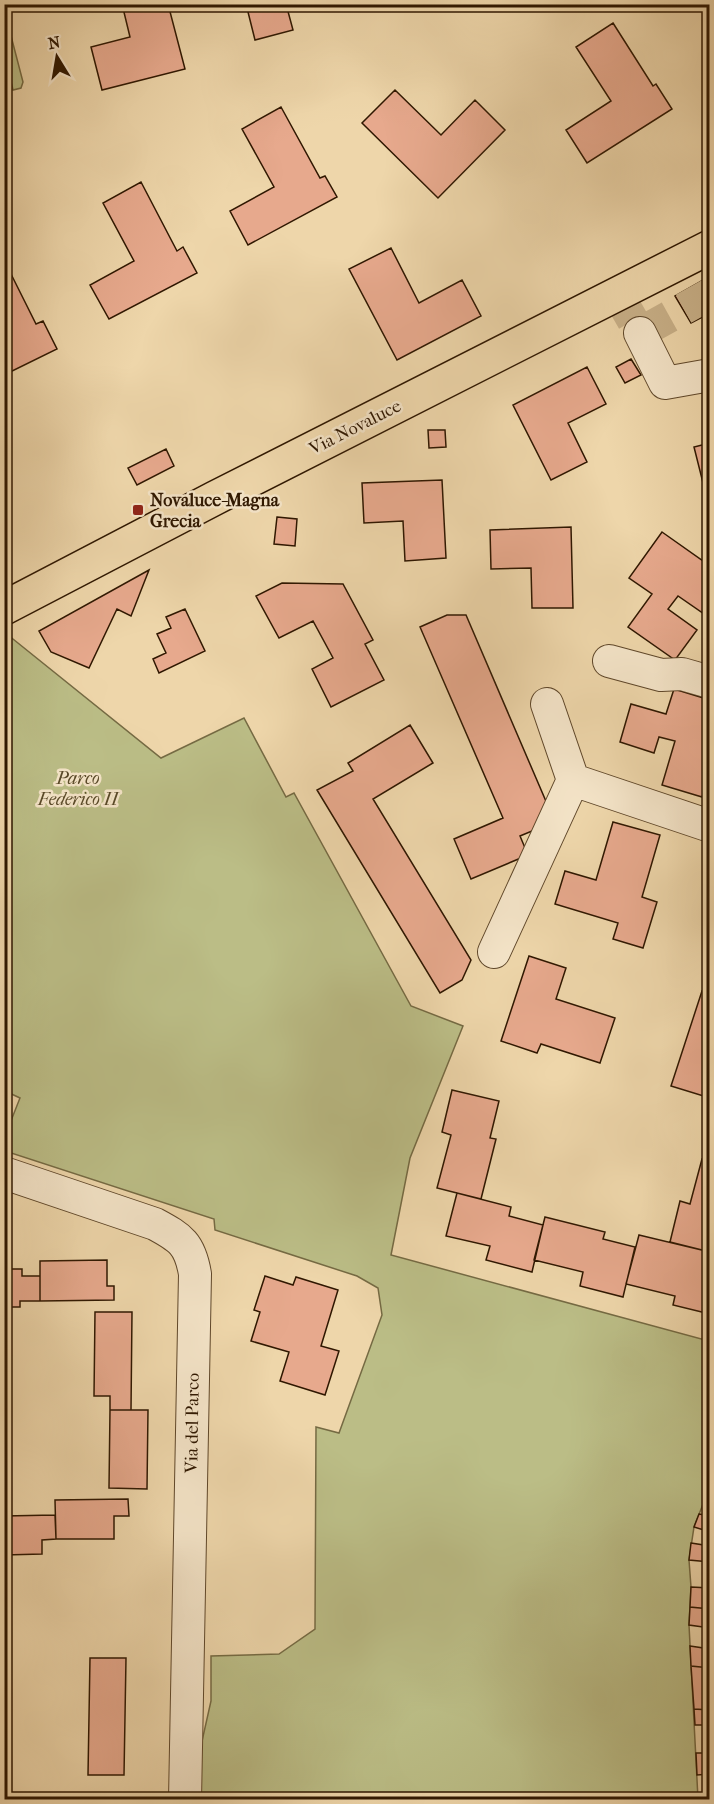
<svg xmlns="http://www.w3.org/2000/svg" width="714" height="1804" font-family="'IM FELL French Canon',serif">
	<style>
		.green { fill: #bbbd86; stroke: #756a43; stroke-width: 1.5 }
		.building { fill: #e7a98d; stroke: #2f1700; stroke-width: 1.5 }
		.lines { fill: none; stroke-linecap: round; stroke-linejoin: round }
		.minor-tunnel { stroke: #c8b088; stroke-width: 32; stroke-dasharray: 32 16; stroke-linecap: butt }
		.minor-casing { stroke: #5f472a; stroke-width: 34 }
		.major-casing { stroke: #2f1700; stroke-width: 36 }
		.minor { stroke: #f4e4c8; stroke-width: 32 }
		.major { stroke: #eed6aa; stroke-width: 33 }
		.poi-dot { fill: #8f2418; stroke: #f4e4c8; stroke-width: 2 }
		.labels { text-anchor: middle; stroke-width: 5; stroke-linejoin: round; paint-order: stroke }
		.street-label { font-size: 18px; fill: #2f1700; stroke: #f4e4c8 }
		.poi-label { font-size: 18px; font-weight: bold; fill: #2f1700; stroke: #f4e4c8; text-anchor: start }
		.park-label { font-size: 18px; font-style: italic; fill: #594928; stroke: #f4e4c8 }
	</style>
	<rect width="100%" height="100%" fill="#eed6aa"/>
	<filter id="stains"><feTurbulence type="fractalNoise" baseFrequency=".00333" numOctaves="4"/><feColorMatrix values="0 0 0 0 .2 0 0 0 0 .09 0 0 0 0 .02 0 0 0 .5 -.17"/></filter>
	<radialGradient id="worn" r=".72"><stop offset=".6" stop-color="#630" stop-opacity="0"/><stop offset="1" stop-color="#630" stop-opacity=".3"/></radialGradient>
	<path class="green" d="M4,9L23,82L21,88L13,90L5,56Z
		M8,635L161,758L244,718L286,797L294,793L411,1006L463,1026L410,1158L391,1255L709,1341V1489L694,1527L689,1560L691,1587L689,1625L698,1799H197L198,1759L211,1701V1656L279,1654L315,1629L316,1427L339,1433L382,1315L378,1288L357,1276L215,1230L214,1219L5,1151V1136L20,1098L5,1091L4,637Z"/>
	<path class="building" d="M122,4H168L185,69L102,90L91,47L130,37Z
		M246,4H286L293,30L255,40Z
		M372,4H397L373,11Z
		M613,23L653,86L656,84L672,109L587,163L566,130L611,101L576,47Z
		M395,90L441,135L475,100L505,130L438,198L362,123Z
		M281,107L320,178L325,176L337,197L248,245L230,211L274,187L242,129Z
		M141,182L177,251L183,247L197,273L109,319L90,285L134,261L103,203Z
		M391,248L419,303L462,280L481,316L397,360L349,269Z
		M4,260L36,324L43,321L57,349L4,375Z
		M705,279L710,288V313L691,323L675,296Z
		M631,359L641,375L625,383L616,367Z
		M587,367L606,404L568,423L587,462L551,480L513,405Z
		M428,430H445L446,447L429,448Z
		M710,443V482L703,483L694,447Z
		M166,449L174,466L137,485L128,468Z
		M442,480L446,558L405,561L403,521L364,523L362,483Z
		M277,517L297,519L295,546L274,544Z
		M571,527L573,608H532L531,568L491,569L490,530Z
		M662,532L710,566V618L678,596L668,609L697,630L675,660L628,627L652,594L629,578Z
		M149,570L131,616L117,609L89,668L51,652L39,631Z
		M282,583L343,584L373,640L365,644L384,680L331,707L312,669L333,658L313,621L279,638L256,596Z
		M185,609L205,651L159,673L153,659L166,653L157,634L171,628L166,617Z
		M447,615H466L548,806L537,829L520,836L528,855L471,879L454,839L503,818L420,627Z
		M674,689L710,700V771L702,797L662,785L675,741L659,737L654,753L620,742L631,704L666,714Z
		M410,725L433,763L373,799L471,960L462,980L440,993L317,790L353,771L348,763Z
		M613,822L660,835L642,897L657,902L643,948L613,939L618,923L555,904L565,871L596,880Z
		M529,956L566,968L556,999L615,1018L600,1063L541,1044L537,1053L501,1041Z
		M702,991L710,994V1098L671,1086Z
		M452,1090L499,1101L490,1138L496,1139L481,1199L437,1188L451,1135L442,1132Z
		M702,1159L710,1161V1252L670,1242L680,1201L690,1204Z
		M457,1193L511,1207L509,1216L543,1225L532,1272L486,1260L490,1246L446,1236Z
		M545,1217L605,1232L603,1239L635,1247L623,1297L580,1286L583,1272L534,1260Z
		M639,1235L710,1252L708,1272L710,1273V1314L673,1305L675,1296L626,1284Z
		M107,1260V1286H114V1300L40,1301V1261Z
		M4,1269H22V1276H40V1301H20V1307H4Z
		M265,1276L293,1285L296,1277L338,1290L321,1346L339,1351L325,1395L280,1381L289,1352L251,1341L260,1312L254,1310Z
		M95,1312H132L131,1410H110V1396H94Z
		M110,1410H148L147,1489L109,1488Z
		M128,1499L129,1516H114V1539H56L55,1500Z
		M699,1514L710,1516V1546L705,1545L704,1530L694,1527Z
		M55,1515L56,1539L42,1540V1554L4,1555V1516Z
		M691,1543L710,1546V1562L689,1560Z
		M691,1587L710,1588V1609L690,1607Z
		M690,1607L710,1609V1628L689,1625Z
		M690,1646L710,1649V1668L691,1666Z
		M90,1658H126L124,1775H88Z
		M691,1666L710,1668V1710L694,1709Z
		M694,1709L710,1710V1725H695Z
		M696,1753H710V1774L697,1775Z"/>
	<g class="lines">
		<path class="minor-tunnel" d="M617,293L640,333L710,294"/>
		<defs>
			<path id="minor" d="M640,333L665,383L710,375
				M609,661L661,675L682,674L710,682
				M573,780L710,826
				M494,952L573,780L547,704
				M4,1173L155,1224C181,1238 190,1244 195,1274L185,1800"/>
			<path id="major" d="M4,608L215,498L710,247"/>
		</defs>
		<use href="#minor" class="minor-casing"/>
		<use href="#major" class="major-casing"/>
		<use href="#minor" class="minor"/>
		<use href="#major" class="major"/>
	</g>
	<rect class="poi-dot" x="132" y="504" width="12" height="12" rx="3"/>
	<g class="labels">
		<g class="street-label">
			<text transform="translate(355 427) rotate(-27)" y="6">Via Novaluce</text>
			<text transform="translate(192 1423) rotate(-89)" y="6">Via del Parco</text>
		</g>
		<g class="poi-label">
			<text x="150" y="506">Novaluce-Magna<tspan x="150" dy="21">Grecia</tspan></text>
		</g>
		<g class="park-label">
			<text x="78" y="784">Parco<tspan x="78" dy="21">Federico II</tspan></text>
		</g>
	</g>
	<rect width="714" height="1804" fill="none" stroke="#eed6aa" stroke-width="24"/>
	<rect x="6" y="6" width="702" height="1792" fill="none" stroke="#2f1700" stroke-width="3"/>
	<rect x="12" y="12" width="690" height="1780" fill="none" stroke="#2f1700" stroke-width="1.5"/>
	<g transform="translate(57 57) rotate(349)" stroke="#f4e4c8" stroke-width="4.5" paint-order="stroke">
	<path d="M0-4.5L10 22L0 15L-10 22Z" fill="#2f1700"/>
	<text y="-9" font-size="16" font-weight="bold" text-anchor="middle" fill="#2f1700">N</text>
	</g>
	<rect width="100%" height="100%" filter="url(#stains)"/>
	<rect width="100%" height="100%" fill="url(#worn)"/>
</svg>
